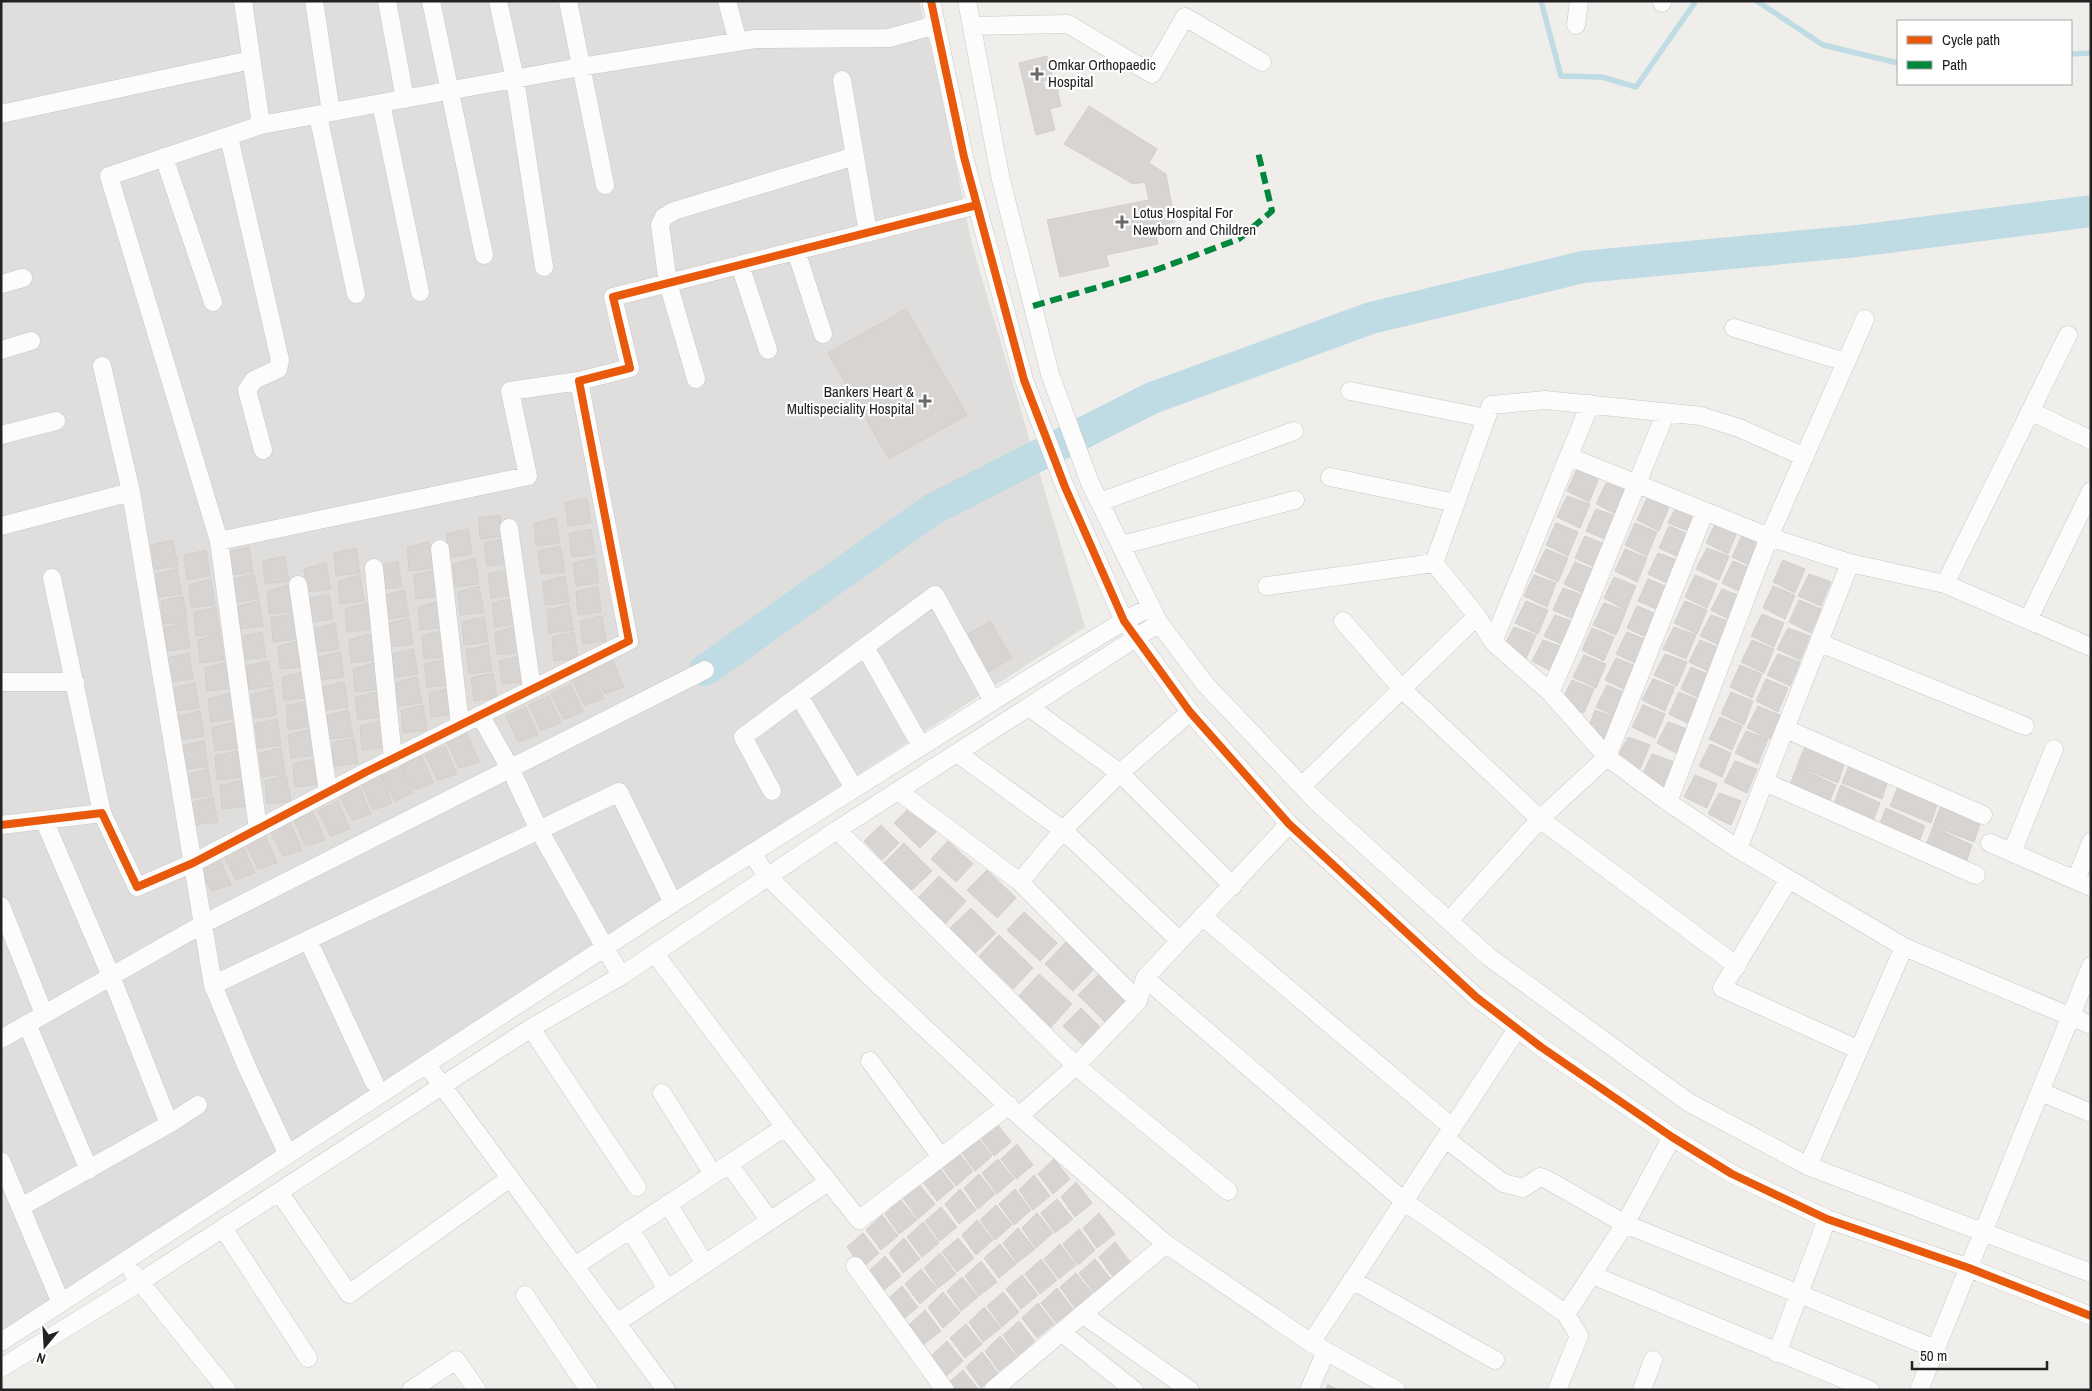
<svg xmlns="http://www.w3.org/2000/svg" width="2092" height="1391" font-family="'Archivo Narrow',sans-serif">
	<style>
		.residential { fill: #dfdedc }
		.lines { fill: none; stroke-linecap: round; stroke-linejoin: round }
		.stream { stroke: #bfdbe3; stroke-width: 5.5 }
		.river { stroke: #bfdbe3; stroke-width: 32 }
		.building { fill: #d7d4d2; stroke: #d3d0cc }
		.minor-casing { stroke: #c9c8c7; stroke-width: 19 }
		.minor { stroke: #fdfcfc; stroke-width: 18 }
		.quiet { stroke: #00873e; stroke-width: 6; stroke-dasharray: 12 6; stroke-linecap: butt }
		.cycleway-casing { stroke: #fff; stroke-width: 11 }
		.cycleway { stroke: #e8590c; stroke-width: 8 }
		.poi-dot { fill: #6a6968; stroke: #fff; stroke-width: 2 }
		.labels { text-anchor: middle; stroke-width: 4.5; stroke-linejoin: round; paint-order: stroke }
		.poi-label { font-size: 15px; fill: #222; stroke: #fff; text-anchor: start }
	</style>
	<rect width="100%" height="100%" fill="#f0eeeb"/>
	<path class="residential" d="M1,1H919L942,94L972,245L1085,627L1,1332Z"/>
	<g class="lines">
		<path class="stream" d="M1541,1L1561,76L1602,77L1636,87L1696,1
			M1757,1L1823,45L1898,63
			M2071,54L2091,53"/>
		<path class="river" d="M705,670L933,509L1152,398L1371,318L1583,267L1857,241L2091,211"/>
	</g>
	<path class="building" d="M1047,56L1053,79L1043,81L1045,90L1057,87L1061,106L1050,109L1055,130L1036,135L1019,63Z
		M1089,106L1157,149L1149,163L1166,174L1175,222L1154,227L1158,244L1106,255L1109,266L1060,277L1047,220L1149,200L1145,182L1133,184L1064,144Z
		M906,309L967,415L889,459L828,353Z
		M1577,469L1599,478L1589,502L1567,491Z
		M1606,483L1628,491L1618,515L1596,504Z
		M1567,496L1590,504L1580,528L1557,517Z
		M587,498L591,523L568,526L565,503Z
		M1647,498L1669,507L1659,531L1637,520Z
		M1679,502L1701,510L1691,532L1668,523Z
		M1596,509L1619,517L1609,541L1586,531Z
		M500,515L503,536L480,539L479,518Z
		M556,518L560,543L536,546L534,523Z
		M1716,522L1738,530L1728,554L1706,543Z
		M1556,523L1578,532L1568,556L1546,545Z
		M1635,523L1657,532L1647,556L1625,545Z
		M1669,526L1691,535L1681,558L1659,548Z
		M468,529L472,554L449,557L446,534Z
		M591,529L595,554L572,557L569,534Z
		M1742,535L1764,544L1755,568L1732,557Z
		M1585,536L1607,545L1598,569L1575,558Z
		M506,538L510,564L487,566L484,543Z
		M173,540L178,566L154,569L151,545Z
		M429,542L433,568L409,571L407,547Z
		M560,546L565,572L541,574L538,551Z
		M249,547L253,572L230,575L227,552Z
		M356,548L360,573L336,576L334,553Z
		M1707,548L1729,556L1719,580L1696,569Z
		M1546,549L1568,558L1558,582L1535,571Z
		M1625,549L1647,558L1637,582L1615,571Z
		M206,550L210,576L187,579L184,555Z
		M1658,553L1680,561L1671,585L1648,574Z
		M285,556L289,581L265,584L263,561Z
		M475,558L479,584L455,587L453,564Z
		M595,558L599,583L576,586L573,563Z
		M1783,560L1805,569L1795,593L1773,582Z
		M398,561L402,587L379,589L376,566Z
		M1733,561L1755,570L1745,594L1722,583Z
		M1575,562L1597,571L1587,595L1564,584Z
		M326,563L331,589L307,592L304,569Z
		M177,569L182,594L158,597L156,574Z
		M510,569L514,595L491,598L488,574Z
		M436,570L440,596L416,599L414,575Z
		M254,574L259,599L235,602L232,579Z
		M1809,574L1831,582L1821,606L1798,596Z
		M360,575L364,601L340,604L338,581Z
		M1534,575L1556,583L1547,607L1524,596Z
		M1695,575L1717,584L1707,608L1685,597Z
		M565,576L569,602L545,605L543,582Z
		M1614,577L1636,586L1626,610L1604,598Z
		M211,579L215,605L191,608L189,585Z
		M1648,579L1670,588L1661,611L1638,601Z
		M289,585L293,611L269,614L267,591Z
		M479,586L484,612L460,615L458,592Z
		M598,586L601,612L578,615L576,592Z
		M1773,586L1795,595L1785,619L1763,608Z
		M1563,588L1586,596L1576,620L1553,610Z
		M1722,589L1743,597L1734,622L1711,610Z
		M404,590L409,616L385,619L382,596Z
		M329,594L333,619L309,622L307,599Z
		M183,596L187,622L163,624L161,601Z
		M514,598L518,624L495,627L492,603Z
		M1799,600L1821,609L1811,633L1789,622Z
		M259,601L263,626L240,629L238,606Z
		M440,601L444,627L420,630L418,607Z
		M1526,601L1548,610L1538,634L1515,623Z
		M1685,601L1707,610L1697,634L1674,623Z
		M367,603L371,629L347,632L345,609Z
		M1604,603L1626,611L1616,635L1593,625Z
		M569,605L573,630L549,633L547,610Z
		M1637,606L1659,615L1650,639L1627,628Z
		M216,607L220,633L196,636L194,612Z
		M293,613L297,639L273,642L271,618Z
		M1762,614L1784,623L1774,647L1751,636Z
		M1555,615L1577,623L1567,647L1544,636Z
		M1711,615L1733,623L1723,647L1700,636Z
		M602,616L606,641L583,644L580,621Z
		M484,617L488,642L464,645L462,622Z
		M409,618L413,644L390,647L387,624Z
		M990,621L1012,658L987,673L965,636Z
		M186,623L190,648L167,651L164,628Z
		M335,623L339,649L316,652L313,629Z
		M517,627L521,652L497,655L495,632Z
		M1514,627L1536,635L1526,659L1503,648Z
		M1674,627L1696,635L1686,659L1663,649Z
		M1592,628L1614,637L1604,661L1582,650Z
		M1788,628L1810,636L1800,660L1777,649Z
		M444,630L448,656L424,659L422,636Z
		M262,632L266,657L243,660L240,637Z
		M574,632L578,658L554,661L552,637Z
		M1627,632L1649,641L1639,665L1616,654Z
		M220,634L224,660L200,663L198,640Z
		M370,634L375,660L351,663L349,640Z
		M1543,640L1565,648L1555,673L1532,661Z
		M1700,640L1722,649L1712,673L1689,662Z
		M1752,640L1774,649L1764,673L1741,662Z
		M300,641L304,667L280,669L278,646Z
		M488,645L492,671L469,674L466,650Z
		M413,649L418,674L394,677L391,654Z
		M340,652L344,677L321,680L318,657Z
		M189,653L193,679L169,682L167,658Z
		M1665,654L1687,662L1677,686L1654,675Z
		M1778,654L1800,662L1790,686L1767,675Z
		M1584,655L1606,664L1596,688L1573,677Z
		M521,656L525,682L502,684L499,661Z
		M1616,658L1638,667L1628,691L1605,680Z
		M446,659L450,685L427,687L424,664Z
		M612,659L624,687L605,694L592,668Z
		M268,661L273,686L249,689L246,666Z
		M227,662L231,688L207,691L205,668Z
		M374,663L379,689L355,692L353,669Z
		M1740,665L1762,674L1752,698L1730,687Z
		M1691,667L1713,676L1703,700L1681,689Z
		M592,671L604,699L584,705L572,680Z
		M304,672L308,698L284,700L282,677Z
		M493,673L497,698L474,701L471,678Z
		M417,677L422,703L398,706L396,683Z
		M1653,679L1675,687L1665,711L1642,700Z
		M1766,679L1788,688L1778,712L1756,701Z
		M1572,680L1594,689L1584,713L1561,702Z
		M344,682L348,707L325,710L322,687Z
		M195,683L199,708L176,711L173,688Z
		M571,684L583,712L564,719L551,694Z
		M1607,685L1629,694L1619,718L1596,707Z
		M451,688L455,714L431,717L429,693Z
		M273,689L277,715L254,718L251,695Z
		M377,692L381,717L358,720L355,697Z
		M1679,692L1701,701L1691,725L1669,714Z
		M1731,692L1753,701L1744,725L1721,714Z
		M230,693L235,719L211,722L208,699Z
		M549,696L561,723L541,730L529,705Z
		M308,701L312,726L288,730L286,706Z
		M423,705L427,730L403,733L401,710Z
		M1643,705L1665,714L1655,738L1632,727Z
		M1758,706L1780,715L1770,739L1747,728Z
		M526,707L538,735L518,742L506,716Z
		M348,710L353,736L329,739L326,716Z
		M1595,710L1617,718L1607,743L1587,732Z
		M200,711L204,736L181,739L178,716Z
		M1720,717L1742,726L1732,750L1709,739Z
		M277,719L281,745L258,748L255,724Z
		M382,721L386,747L362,750L360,726Z
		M234,722L239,748L215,751L212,728Z
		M1668,722L1690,730L1680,755L1657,743Z
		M310,729L314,755L291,758L288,735Z
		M1746,731L1768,739L1758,764L1735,753Z
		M467,734L479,762L459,768L447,743Z
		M1628,737L1650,745L1640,769L1617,758Z
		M354,738L358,763L334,766L332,743Z
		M204,741L208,767L185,769L182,746Z
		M1710,744L1731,753L1722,777L1699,766Z
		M1806,744L1845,762L1838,783L1797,766Z
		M445,746L457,774L438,780L425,755Z
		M281,748L285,774L262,777L259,753Z
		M237,751L241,777L217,780L215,756Z
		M1652,754L1674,762L1665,787L1642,775Z
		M422,756L433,783L414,790L401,765Z
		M315,759L319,784L295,787L293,764Z
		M1851,760L1889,778L1882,799L1842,783Z
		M1735,761L1757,769L1747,793L1724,782Z
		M401,767L413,793L395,801L382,776Z
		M1797,767L1836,785L1828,806L1788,790Z
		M208,769L212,795L189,798L186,775Z
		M286,775L291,801L267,804L265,781Z
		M381,775L392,803L373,810L361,784Z
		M1695,775L1717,784L1707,808L1684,797Z
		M242,780L246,806L222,809L220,786Z
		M1899,784L1938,802L1931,823L1890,806Z
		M1841,785L1880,803L1872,824L1832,808Z
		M359,786L371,814L352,820L339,795Z
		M1719,793L1741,801L1731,825L1708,814Z
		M213,797L218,822L194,825L192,802Z
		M338,801L350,829L331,836L318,811Z
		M1942,803L1981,821L1974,842L1933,826Z
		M911,806L937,831L920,848L894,823Z
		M1886,808L1925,826L1917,847L1877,831Z
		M313,812L325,840L306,846L294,821Z
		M290,822L302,850L283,856L270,831Z
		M881,825L899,843L882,860L864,841Z
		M1933,827L1972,845L1965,866L1924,850Z
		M265,835L277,863L258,869L245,844Z
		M948,841L973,864L956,882L931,859Z
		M904,843L932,871L911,891L883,864Z
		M243,846L255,873L236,880L223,855Z
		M219,857L231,885L211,891L198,866Z
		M987,870L1016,898L997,918L967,890Z
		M939,876L966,901L944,925L917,899Z
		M971,908L996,933L973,955L948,930Z
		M1024,912L1057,943L1040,961L1007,930Z
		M999,935L1033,968L1013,989L979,956Z
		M1066,942L1094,969L1073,991L1045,964Z
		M1100,973L1127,1001L1106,1023L1078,995Z
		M1039,974L1072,1004L1051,1027L1018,997Z
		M1081,1008L1101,1028L1084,1046L1063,1026Z
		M995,1121L1011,1142L994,1156L979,1136Z
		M976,1136L992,1156L975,1171L960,1150Z
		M1017,1144L1033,1165L1016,1179L1001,1159Z
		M957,1151L973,1171L956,1186L941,1166Z
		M998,1159L1014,1179L997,1194L982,1173Z
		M1054,1159L1070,1179L1053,1194L1038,1174Z
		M938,1166L954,1187L937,1201L922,1181Z
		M979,1174L995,1194L978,1209L964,1188Z
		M1034,1175L1050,1196L1033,1210L1019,1190Z
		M1076,1182L1092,1203L1075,1217L1061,1197Z
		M919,1184L935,1204L918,1219L903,1198Z
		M960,1189L976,1210L959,1224L945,1204Z
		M1015,1189L1031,1210L1014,1225L999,1204Z
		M900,1199L917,1220L899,1234L885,1214Z
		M1057,1199L1073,1219L1055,1233L1041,1213Z
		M996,1205L1012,1225L995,1240L980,1220Z
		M941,1207L957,1227L940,1241L925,1221Z
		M1037,1213L1053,1233L1036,1248L1022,1228Z
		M1099,1213L1115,1234L1097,1248L1083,1228Z
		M882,1215L898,1236L881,1250L866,1230Z
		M977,1220L993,1240L976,1255L962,1235Z
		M923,1222L939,1243L922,1257L907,1237Z
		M1018,1228L1035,1249L1017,1263L1003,1243Z
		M1079,1229L1095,1250L1078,1265L1063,1244Z
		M863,1233L879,1253L862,1268L847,1247Z
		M904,1238L920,1259L903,1273L889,1253Z
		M958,1238L974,1258L957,1272L942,1252Z
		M1115,1242L1131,1263L1113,1277L1099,1257Z
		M1000,1244L1016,1264L999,1278L984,1258Z
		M1060,1244L1076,1265L1059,1279L1044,1259Z
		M940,1253L956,1274L938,1288L924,1268Z
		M885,1256L901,1276L884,1290L870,1270Z
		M1041,1259L1057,1280L1040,1294L1025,1274Z
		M1095,1259L1111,1279L1094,1293L1079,1273Z
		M981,1261L997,1282L979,1296L965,1276Z
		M921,1269L937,1289L920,1304L905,1284Z
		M1076,1273L1092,1293L1075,1308L1060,1287Z
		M1022,1275L1038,1295L1021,1309L1006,1289Z
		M962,1277L978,1297L961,1311L947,1291Z
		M902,1286L918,1307L901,1321L886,1301Z
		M1057,1288L1073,1309L1056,1323L1041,1303Z
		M943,1292L960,1313L943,1328L928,1307Z
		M1003,1292L1019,1312L1002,1327L987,1306Z
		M1038,1303L1054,1324L1037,1338L1022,1318Z
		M984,1307L1001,1328L983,1342L969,1322Z
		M925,1310L941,1331L923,1345L909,1325Z
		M1019,1321L1035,1341L1018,1356L1003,1335Z
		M966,1324L982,1344L965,1358L950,1338Z
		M1000,1336L1017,1357L999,1371L985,1351Z
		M947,1341L963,1361L946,1376L931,1356Z
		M982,1352L998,1373L981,1388L966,1367Z
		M963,1370L979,1390H951L947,1384Z
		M1328,1384L1330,1386L1340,1390H1326Z"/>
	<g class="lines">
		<defs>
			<path id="minor" d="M243,1L261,125
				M314,1L331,112
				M387,1L405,99
				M431,1L484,255
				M498,1L515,79L544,267
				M568,1L605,185
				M727,1L738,42
				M931,1L964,157L1024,380L1065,487L1124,621L1190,712L1289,824L1476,997L1541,1047L1672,1137L1732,1174L1827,1219L1969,1268L2091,1316
				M967,1L1000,176L1050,374L1090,483L1159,623L1205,684L1317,802L1489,957L1688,1102L1808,1166L2091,1273
				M1662,3V1
				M1576,25L1579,1
				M972,26L1068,24L1152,74L1185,17L1262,62
				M842,80L868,233
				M381,103L420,292
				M1,114L251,60
				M318,115L356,294
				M229,137L280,360L278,369L254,380L247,390L263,450
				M164,157L213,302
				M796,251L823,334
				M740,265L768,350
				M1,284L23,278
				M1734,328L1846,362
				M1,350L31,341
				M102,366L131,492L213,985L246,1065L288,1155
				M696,379L668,283L660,225L664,217L674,211L855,156
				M1350,391L1486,418
				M2030,411L2091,440
				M1,435L56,421
				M1570,457L1769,537L1850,563L1945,584L2091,647
				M1805,457L1739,428L1701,416L1545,400L1491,405L1434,563L1477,616L1493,642L1550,692L1607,757L1668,802L1738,849L1904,947L2091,1025
				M1330,477L1456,503
				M1100,502L1294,431
				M1,526L131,492
				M509,528L532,689
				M219,541L109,176L261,125L381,103L580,67L755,39L889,38L936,25
				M1122,545L1295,500
				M440,549L460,725
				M374,568L393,759
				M52,578L102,813
				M1945,584L2068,335
				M298,585L328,792
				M1267,586L1434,563
				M2028,620L2091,491
				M1343,621L1402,689L1540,819L1737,966
				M1493,642L1590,404
				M1820,643L2025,726
				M865,647L921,746
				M1,682H75
				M1550,692L1577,631L1666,412
				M799,696L854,788
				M1029,707L1120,773L1233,886
				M480,715L510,768L539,830L621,976
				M1786,729L1983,815
				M957,753L1063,830L1180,941
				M1765,782L1976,875
				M1302,786L1477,616
				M772,791L743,737L935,595L993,701
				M898,791L1020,882L1138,1001
				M1668,802L1769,537L1865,319
				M1,825L102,813L137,887L193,863L366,772L629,641L579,381L630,368L613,297L977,205
				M258,829L219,541L528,476L510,391L579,381
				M837,830L1076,1066L1228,1191
				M1990,843L2091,887
				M1738,849L1850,563
				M2012,852L2054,749
				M752,853L767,876L882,988L1019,1116L1166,1244L1311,1343L1396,1390
				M1789,879L1722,988L1859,1050
				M2076,880L2091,842
				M1020,882L1063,830L1120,773L1190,712
				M1,906L44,1014
				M1202,916L1453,1128
				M1449,921L1540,819L1607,757L1705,511
				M308,940L374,1082
				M655,954L785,1127L859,1220L1009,1105
				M1145,978L1405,1202L1566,1314L1579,1336L1557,1390
				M213,985L619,792L673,903
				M27,1024L89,1170
				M531,1028L637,1187
				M1,1039L203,924L705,670
				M870,1061L941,1157
				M427,1065L666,1390
				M2041,1092L2091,1113
				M662,1093L713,1174
				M1019,1116L1076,1066L1138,1001L1145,978L1289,824
				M169,1124L198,1105
				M1446,1139L1503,1183L1523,1188L1540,1177L1546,1179L1625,1224L1936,1349
				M1,1161L61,1303
				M729,1164L770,1221
				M1808,1166L1904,947
				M279,1192L349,1294L510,1178
				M668,1204L705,1264
				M21,1207L169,1124L111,976L44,820
				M223,1228L308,1358
				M630,1229L667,1289
				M575,1266L785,1127
				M855,1266L945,1390
				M133,1273L227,1390
				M1592,1275L1870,1390
				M1352,1280L1495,1360
				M525,1295L589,1390
				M1082,1314L1190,1390
				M1566,1314L1625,1224L1672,1137
				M618,1322L828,1182
				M1061,1332L1134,1390
				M1,1342L673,903L1033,676L1124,621L1151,607
				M1311,1343L1517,1029
				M1777,1353L1827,1219
				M1,1368L140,1282L531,1028L621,976L837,830L1159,623
				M411,1390L456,1360L477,1390
				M993,1390L1166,1244
				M1309,1390L1326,1351
				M1642,1390L1653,1360
				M1919,1390L2091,966"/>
		</defs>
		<use href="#minor" class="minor-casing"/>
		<use href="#minor" class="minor"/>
		<path class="quiet" d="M1033,306L1153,271L1239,239L1272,211L1258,152"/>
		<defs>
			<path id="cycleway" d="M931,1L964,157L1024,380L1065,487L1124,621L1190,712L1289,824L1476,997L1541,1047L1672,1137L1732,1174L1827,1219L1969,1268L2091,1316
				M1,825L102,813L137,887L193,863L366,772L629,641L579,381L630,368L613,297L977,205"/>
		</defs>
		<use href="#cycleway" class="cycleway-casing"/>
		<use href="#cycleway" class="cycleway"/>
	</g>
	<g class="poi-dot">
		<path d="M1034.5 66.5h5v5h5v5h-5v5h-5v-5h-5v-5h5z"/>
		<path d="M1119.5 214.5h5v5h5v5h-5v5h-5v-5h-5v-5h5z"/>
		<path d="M922.5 393.5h5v5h5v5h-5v5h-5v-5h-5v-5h5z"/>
	</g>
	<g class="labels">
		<g class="poi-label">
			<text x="1048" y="70">Omkar Orthopaedic<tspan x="1048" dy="17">Hospital</tspan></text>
			<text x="1133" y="218">Lotus Hospital For<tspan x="1133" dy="17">Newborn and Children</tspan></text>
			<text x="914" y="397" text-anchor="end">Bankers Heart &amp;<tspan x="914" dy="17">Multispeciality Hospital</tspan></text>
		</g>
	</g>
	<rect width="2092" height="1391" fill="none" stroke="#222222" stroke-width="5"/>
	<rect x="1897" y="20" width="175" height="65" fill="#ffffff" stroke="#a7a7a7"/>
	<rect x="1907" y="36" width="25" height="8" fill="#e8590c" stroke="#a7a7a7"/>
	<text x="1942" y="45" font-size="15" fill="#222222">Cycle path</text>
	<rect x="1907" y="61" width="25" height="8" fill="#00873e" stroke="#a7a7a7"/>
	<text x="1942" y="70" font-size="15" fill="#222222">Path</text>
	<g transform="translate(45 1346) rotate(198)" stroke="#ffffff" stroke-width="4" paint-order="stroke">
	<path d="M0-4L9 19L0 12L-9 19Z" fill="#222222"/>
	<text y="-8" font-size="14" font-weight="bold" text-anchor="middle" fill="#222222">N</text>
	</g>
	<path d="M1912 1361v8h135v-8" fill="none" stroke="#222222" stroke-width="2.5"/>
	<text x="1920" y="1361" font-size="15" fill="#222222" stroke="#ffffff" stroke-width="4" paint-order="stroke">50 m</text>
</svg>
